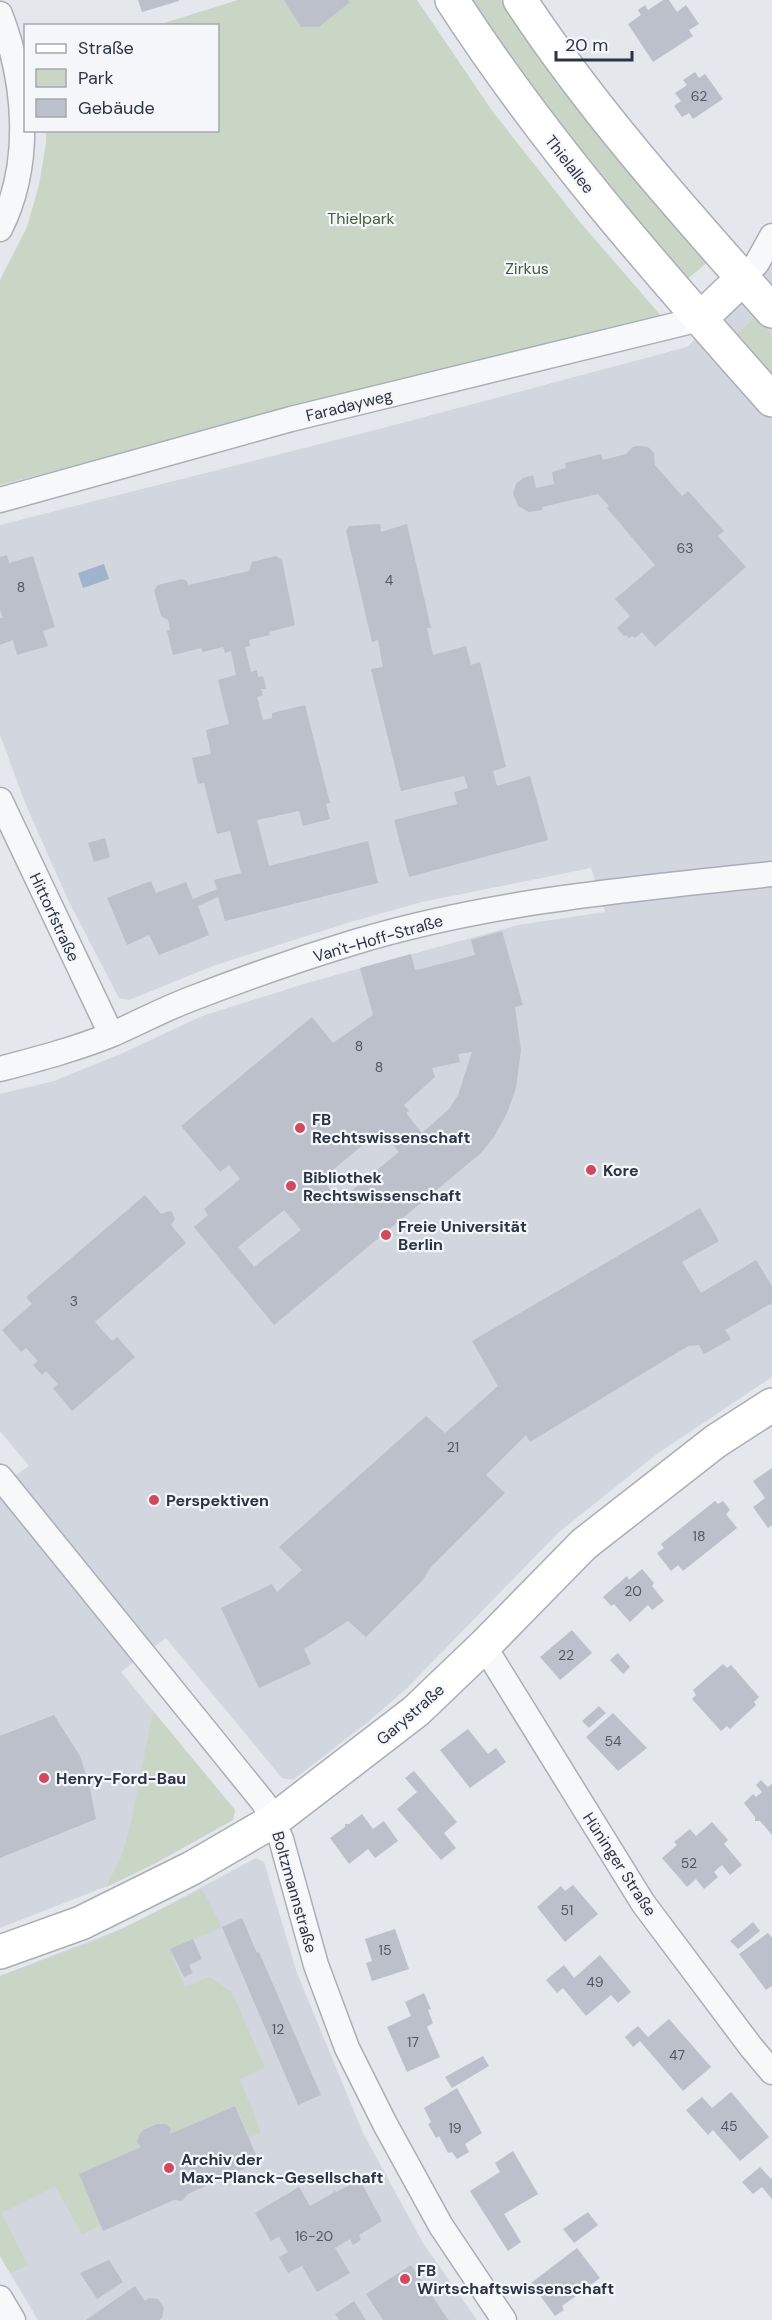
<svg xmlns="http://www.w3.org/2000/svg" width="772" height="2320" font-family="'DM Sans',sans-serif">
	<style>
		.built { fill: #d2d6de }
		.green { fill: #c9d6c5 }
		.water { fill: #9fb4cc }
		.building { fill: #bbc0ca; fill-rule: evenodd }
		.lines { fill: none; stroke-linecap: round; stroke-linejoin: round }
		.street-casing { stroke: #a9aeb7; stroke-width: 27 }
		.secondary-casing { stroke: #a9aeb7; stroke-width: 36 }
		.street { stroke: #f7f8fa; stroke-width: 24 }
		.secondary { stroke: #fff; stroke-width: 33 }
		.poi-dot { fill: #d1495b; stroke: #f4f6f9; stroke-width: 2 }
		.labels { text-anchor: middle; stroke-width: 4.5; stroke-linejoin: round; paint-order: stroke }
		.number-label { font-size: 14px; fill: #4f5766 }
		.street-label { font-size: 16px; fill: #2b3445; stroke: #f4f6f9 }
		.park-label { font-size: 16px; fill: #3f6138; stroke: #f4f6f9 }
		.poi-label { font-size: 16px; font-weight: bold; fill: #2b3445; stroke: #f4f6f9; text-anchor: start }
	</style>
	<rect width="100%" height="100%" fill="#e4e7ec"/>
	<path class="built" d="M772,263V1377L657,1454L559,1532L407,1688L368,1722L293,1780L282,1778L166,1638L121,1672L235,1810L233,1820L154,1864L115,1883L0,1928V1486L29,1466L0,1431V1094L54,1081L123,1053L202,1016L307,983L518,925L605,912L591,868L422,902L347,923L213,966L129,1000L119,998L68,900L26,805L0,735V525L383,428L687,347L763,277Z
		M256,1858L264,1862L297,1973L363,2133L423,2243L477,2320H38L0,2256V1976L131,1925Z"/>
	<path class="green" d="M238,0H417L493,112L579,221L663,318L329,399L0,485V280L27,227L39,185L46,143V131L218,130V26L158,25Z
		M466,0H501L524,35L709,261L686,280L592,171Z
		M756,317L772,335V378L734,336Z
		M153,1711L235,1810L233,1820L154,1864L106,1887L122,1855L131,1823Z
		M202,1889L222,1927L170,1950L185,1987L209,1977L232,1992L265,2068L240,2079L261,2133L249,2137L236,2105L170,2134L171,2128L166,2124C153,2124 140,2129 137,2141L141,2147L79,2174L101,2225L82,2234L55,2186L1,2213L28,2265L10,2273L0,2256V1976L103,1938Z"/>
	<path class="water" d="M104,564L109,579L83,588L78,573Z"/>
	<path class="building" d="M138,0H179V1L142,12Z
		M284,0H348L350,2L319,27H301Z
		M663,0H669L677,12L686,5L699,24L689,30L693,36L653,62L628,24L641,15L638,10L645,5L648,10Z
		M695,72L699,78L705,74L723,99L693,119L689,113L682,117L674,106L681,101L675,93L687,85L683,80Z
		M638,446L648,447L654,453L655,465L682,496L688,491L724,531L718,536L746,567L655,647L642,632L635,638L632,636L629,638L626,635L624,636L617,628L630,616L615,599L655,565L607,508L609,506L598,494L542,507V510L529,512L518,506L513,493L516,484L523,478L533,475L536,488L554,484L552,472L566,468L565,463L601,454L603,460L626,454L633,447Z
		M380,524L381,532L407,524L431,628H427L433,655L466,646L471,665L480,662L506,767L493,771L497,786L530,776L548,840L409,877L394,820L457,804L454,792L468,788L464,776L401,791L371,669L383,667L378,640L372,642L346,531L349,526Z
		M7,555L9,563L33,556L55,627L43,631L48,646L17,655L13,640L0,645V618H3L0,610V557Z
		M276,556L282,560L295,625L269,632L270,635L249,640L250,646L245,647L251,672L257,670L258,677L263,676L265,683L266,689H261L263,695L257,697L263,720L272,718V713L305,705L330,803L326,804L330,819L303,826L299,811L257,820L269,866L368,841L378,883L225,921L218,897L198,906L209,935L159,955L149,935L127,945L107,898L151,881L156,893L186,882L193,899L217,889L214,880L241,873L230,831L217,834L204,783L198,784L192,758L211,754L206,730L229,724L218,680L236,675L231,651L225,653L223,647L203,652L201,648L173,655L167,631L170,630L168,620L161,616L154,590L158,585L182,579L187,581L188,585L249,571L252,562Z
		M105,838L110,857L94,862L88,843Z
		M502,931L523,1005L515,1007L521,1050L516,1088L507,1113L494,1137L481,1153L274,1325L194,1227L208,1215L204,1209L240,1179L229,1165L220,1172L181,1126L312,1017L333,1043L373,1015L360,968L411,954L415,970L421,969L475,955L471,940ZM472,1052L458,1095L449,1109L422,1133L406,1113L409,1111L404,1105L435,1077L432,1068L460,1062L458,1054ZM381,1130L399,1152L339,1201L322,1179ZM284,1210L301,1230L254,1267L238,1247Z
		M145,1195L161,1214L169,1211L172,1212L175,1219L171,1225L186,1243L95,1322L112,1341L117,1337L135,1357L72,1411L53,1388L58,1384L46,1371L42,1375L33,1365L38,1361L26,1348L21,1352L2,1330L32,1304L26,1297Z
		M700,1208L719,1241L682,1262L701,1293L756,1260L772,1286V1303L725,1330L731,1339L704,1354L699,1345L688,1346L530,1442L526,1435L486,1475L505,1493L431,1567L422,1581L366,1637L348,1621L304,1649L311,1664L259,1688L221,1608L272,1584L277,1592L302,1570L279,1547L426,1416L445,1433L498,1386L472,1341Z
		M772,1468V1525L768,1528L753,1507L765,1498L753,1481Z
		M715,1501L718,1504L723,1501L730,1510L726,1514L737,1528L683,1571L678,1565L671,1571L657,1553L664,1548L661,1544Z
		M642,1569L654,1583L652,1586L664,1601L652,1610L648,1605L630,1622L614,1604L611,1606L603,1597L627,1576L629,1580Z
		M572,1630L592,1653L560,1680L540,1657Z
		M618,1653L630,1667L623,1674L610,1660Z
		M723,1664L727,1668L731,1665L759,1697L754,1702L756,1705L730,1729L727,1726L721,1731L692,1699L696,1695L693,1690Z
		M599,1706L606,1713L589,1728L582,1721Z
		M613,1713L647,1748L618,1771L586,1737Z
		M54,1715L80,1756L90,1788L96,1819L0,1858V1736Z
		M468,1729L488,1754L496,1748L506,1762L470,1788L440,1750Z
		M414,1771L457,1822L444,1833L456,1848L441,1860L397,1809L417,1792L405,1778Z
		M761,1780L768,1787L772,1784V1835L760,1821H755V1817L744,1803L753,1794L756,1797L762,1792L756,1785Z
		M362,1814L373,1829L384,1821L398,1841L375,1858L368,1849L349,1864L330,1838L345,1827V1824H349Z
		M712,1822L728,1840L724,1844L742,1865L730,1875L722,1865L714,1872L718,1877L704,1889L696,1879L687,1887L662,1858L677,1845L674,1842L690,1829L696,1836Z
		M573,1885L598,1914L565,1942L537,1907L561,1886L565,1891Z
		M242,1918L257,1953L259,1952L321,2095L298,2105L222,1927Z
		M753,1922L760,1931L738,1949L730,1941Z
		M395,1929L409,1969L372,1981L366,1963L372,1961L365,1939Z
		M768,1933L772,1938V1986L766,1990L739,1954Z
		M193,1939L202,1959L189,1965L193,1973L184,1977L170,1949Z
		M600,1955L631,1992L618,2003L611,1995L586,2016L563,1988L557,1993L546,1980L564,1965L574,1978Z
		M424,1993L431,2009L428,2010L433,2023L427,2027L440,2057L407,2072L387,2027L411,2016L405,2002Z
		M669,2019L711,2067L683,2091L640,2041L633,2047L625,2037L638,2026L648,2037Z
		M483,2056L489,2066L452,2088L445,2077Z
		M457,2088L482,2133L465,2144L469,2152L457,2159L452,2152L448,2153L439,2136L436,2138L428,2124L431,2122L424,2108Z
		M731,2092L769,2137L740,2161L713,2130L708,2135L686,2110L702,2097L712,2108Z
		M235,2106L259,2162L188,2194L182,2201L174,2200L103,2231L79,2174L141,2147L137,2142L139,2135L143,2130L157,2124H166L171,2128L170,2134Z
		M513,2151L538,2194L504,2214L521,2242L508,2251L470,2191L500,2172L495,2163Z
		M760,2167L771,2179L772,2178V2199L762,2187L753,2194L742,2182Z
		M360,2180L382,2221L359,2235L361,2240L353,2245L350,2239L335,2248L350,2273L317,2292L302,2266L288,2273L279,2257L288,2252L279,2237L271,2241L255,2213L299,2187L310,2206L333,2193L334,2190L336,2192Z
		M588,2212L598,2225L574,2243L563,2229Z
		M577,2248L600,2278L562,2306L564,2310L555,2316L531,2283Z
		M109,2260L123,2282L97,2299L80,2273Z
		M411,2265L447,2318L449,2320H383L366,2294Z
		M135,2286L145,2301L149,2298L158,2299L164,2308L162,2318L159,2320H86Z
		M354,2301L366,2320H339L335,2314Z"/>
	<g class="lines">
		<defs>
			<path id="street" d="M0,14C26,82 33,163 0,229
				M743,278L757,263L772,236
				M0,500L291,419L700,319
				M0,800L111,1034
				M0,1069C38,1059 76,1049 113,1034C138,1023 162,1010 188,1000C242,979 299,959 355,942C491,901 632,889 772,874
				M0,1477L264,1803L281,1839L316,1965L347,2048L385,2124L441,2226L504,2320
				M484,1646L643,1903L751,2047L772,2072
				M0,2298L13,2320"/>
			<path id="secondary" d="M452,0C545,144 658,272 772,400
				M520,0C593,111 684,212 772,311
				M700,319L743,278
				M0,1952L81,1923L192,1868L273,1821L416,1711L484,1646L584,1544L716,1441L772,1405"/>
		</defs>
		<use href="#street" class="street-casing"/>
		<use href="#secondary" class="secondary-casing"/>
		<use href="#street" class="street"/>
		<use href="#secondary" class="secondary"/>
	</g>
	<g class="poi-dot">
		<circle cx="300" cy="1128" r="6"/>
		<circle cx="591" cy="1170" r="6"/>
		<circle cx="291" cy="1186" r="6"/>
		<circle cx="386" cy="1235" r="6"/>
		<circle cx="154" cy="1500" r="6"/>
		<circle cx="44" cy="1778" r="6"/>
		<circle cx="169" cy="2168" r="6"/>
		<circle cx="405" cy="2279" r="6"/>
	</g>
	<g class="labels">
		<g class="number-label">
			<text x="699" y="101">62</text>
			<text x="685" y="553">63</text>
			<text x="389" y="585">4</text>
			<text x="21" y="592">8</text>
			<text x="359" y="1051">8</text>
			<text x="379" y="1072">8</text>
			<text x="74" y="1306">3</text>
			<text x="453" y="1452">21</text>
			<text x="699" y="1541">18</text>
			<text x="633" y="1596">20</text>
			<text x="566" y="1660">22</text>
			<text x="613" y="1746">54</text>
			<text x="689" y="1868">52</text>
			<text x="567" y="1915">51</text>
			<text x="385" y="1955">15</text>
			<text x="595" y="1987">49</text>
			<text x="278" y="2034">12</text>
			<text x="413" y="2047">17</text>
			<text x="677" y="2060">47</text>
			<text x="729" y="2131">45</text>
			<text x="455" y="2133">19</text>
			<text x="314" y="2241">16-20</text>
		</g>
		<g class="street-label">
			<text transform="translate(570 164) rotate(52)" y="6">Thielallee</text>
			<text transform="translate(349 405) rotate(-14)" y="6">Faradayweg</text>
			<text transform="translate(55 917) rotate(65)" y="6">Hittorfstraße</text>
			<text transform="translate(378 938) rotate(-16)" y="6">Van't-Hoff-Straße</text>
			<text transform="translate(410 1714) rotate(-41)" y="6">Garystraße</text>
			<text transform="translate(620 1864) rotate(57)" y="6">Hüninger Straße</text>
			<text transform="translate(295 1892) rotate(74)" y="6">Boltzmannstraße</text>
		</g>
		<g class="park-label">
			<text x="361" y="224">Thielpark</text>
			<text x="527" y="274">Zirkus</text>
		</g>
		<g class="poi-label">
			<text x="312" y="1125">FB<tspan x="312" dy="18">Rechtswissenschaft</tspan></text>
			<text x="603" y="1176">Kore</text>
			<text x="303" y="1183">Bibliothek<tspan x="303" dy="18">Rechtswissenschaft</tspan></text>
			<text x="398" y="1232">Freie Universität<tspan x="398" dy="18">Berlin</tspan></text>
			<text x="166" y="1506">Perspektiven</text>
			<text x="56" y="1784">Henry-Ford-Bau</text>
			<text x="181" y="2165">Archiv der<tspan x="181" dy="18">Max-Planck-Gesellschaft</tspan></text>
			<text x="417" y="2276">FB<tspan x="417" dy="18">Wirtschaftswissenschaft</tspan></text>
		</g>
	</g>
	<rect x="24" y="24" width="195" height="108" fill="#f4f6f9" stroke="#a4a8b1" stroke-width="1.5"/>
	<rect x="36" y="44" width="30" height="9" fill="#ffffff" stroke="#a4a8b1" stroke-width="1.5"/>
	<text x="78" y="54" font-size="18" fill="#2b3445">Straße</text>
	<rect x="36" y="69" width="30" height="18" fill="#c9d6c5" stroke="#a4a8b1" stroke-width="1.5"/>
	<text x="78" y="84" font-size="18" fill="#2b3445">Park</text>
	<rect x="36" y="99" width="30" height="18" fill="#bbc0ca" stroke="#a4a8b1" stroke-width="1.5"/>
	<text x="78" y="114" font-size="18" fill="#2b3445">Gebäude</text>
	<path d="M556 51v9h76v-9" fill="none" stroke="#2b3445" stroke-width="3"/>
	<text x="565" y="51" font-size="18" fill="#2b3445" stroke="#f4f6f9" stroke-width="4.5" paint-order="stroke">20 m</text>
</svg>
